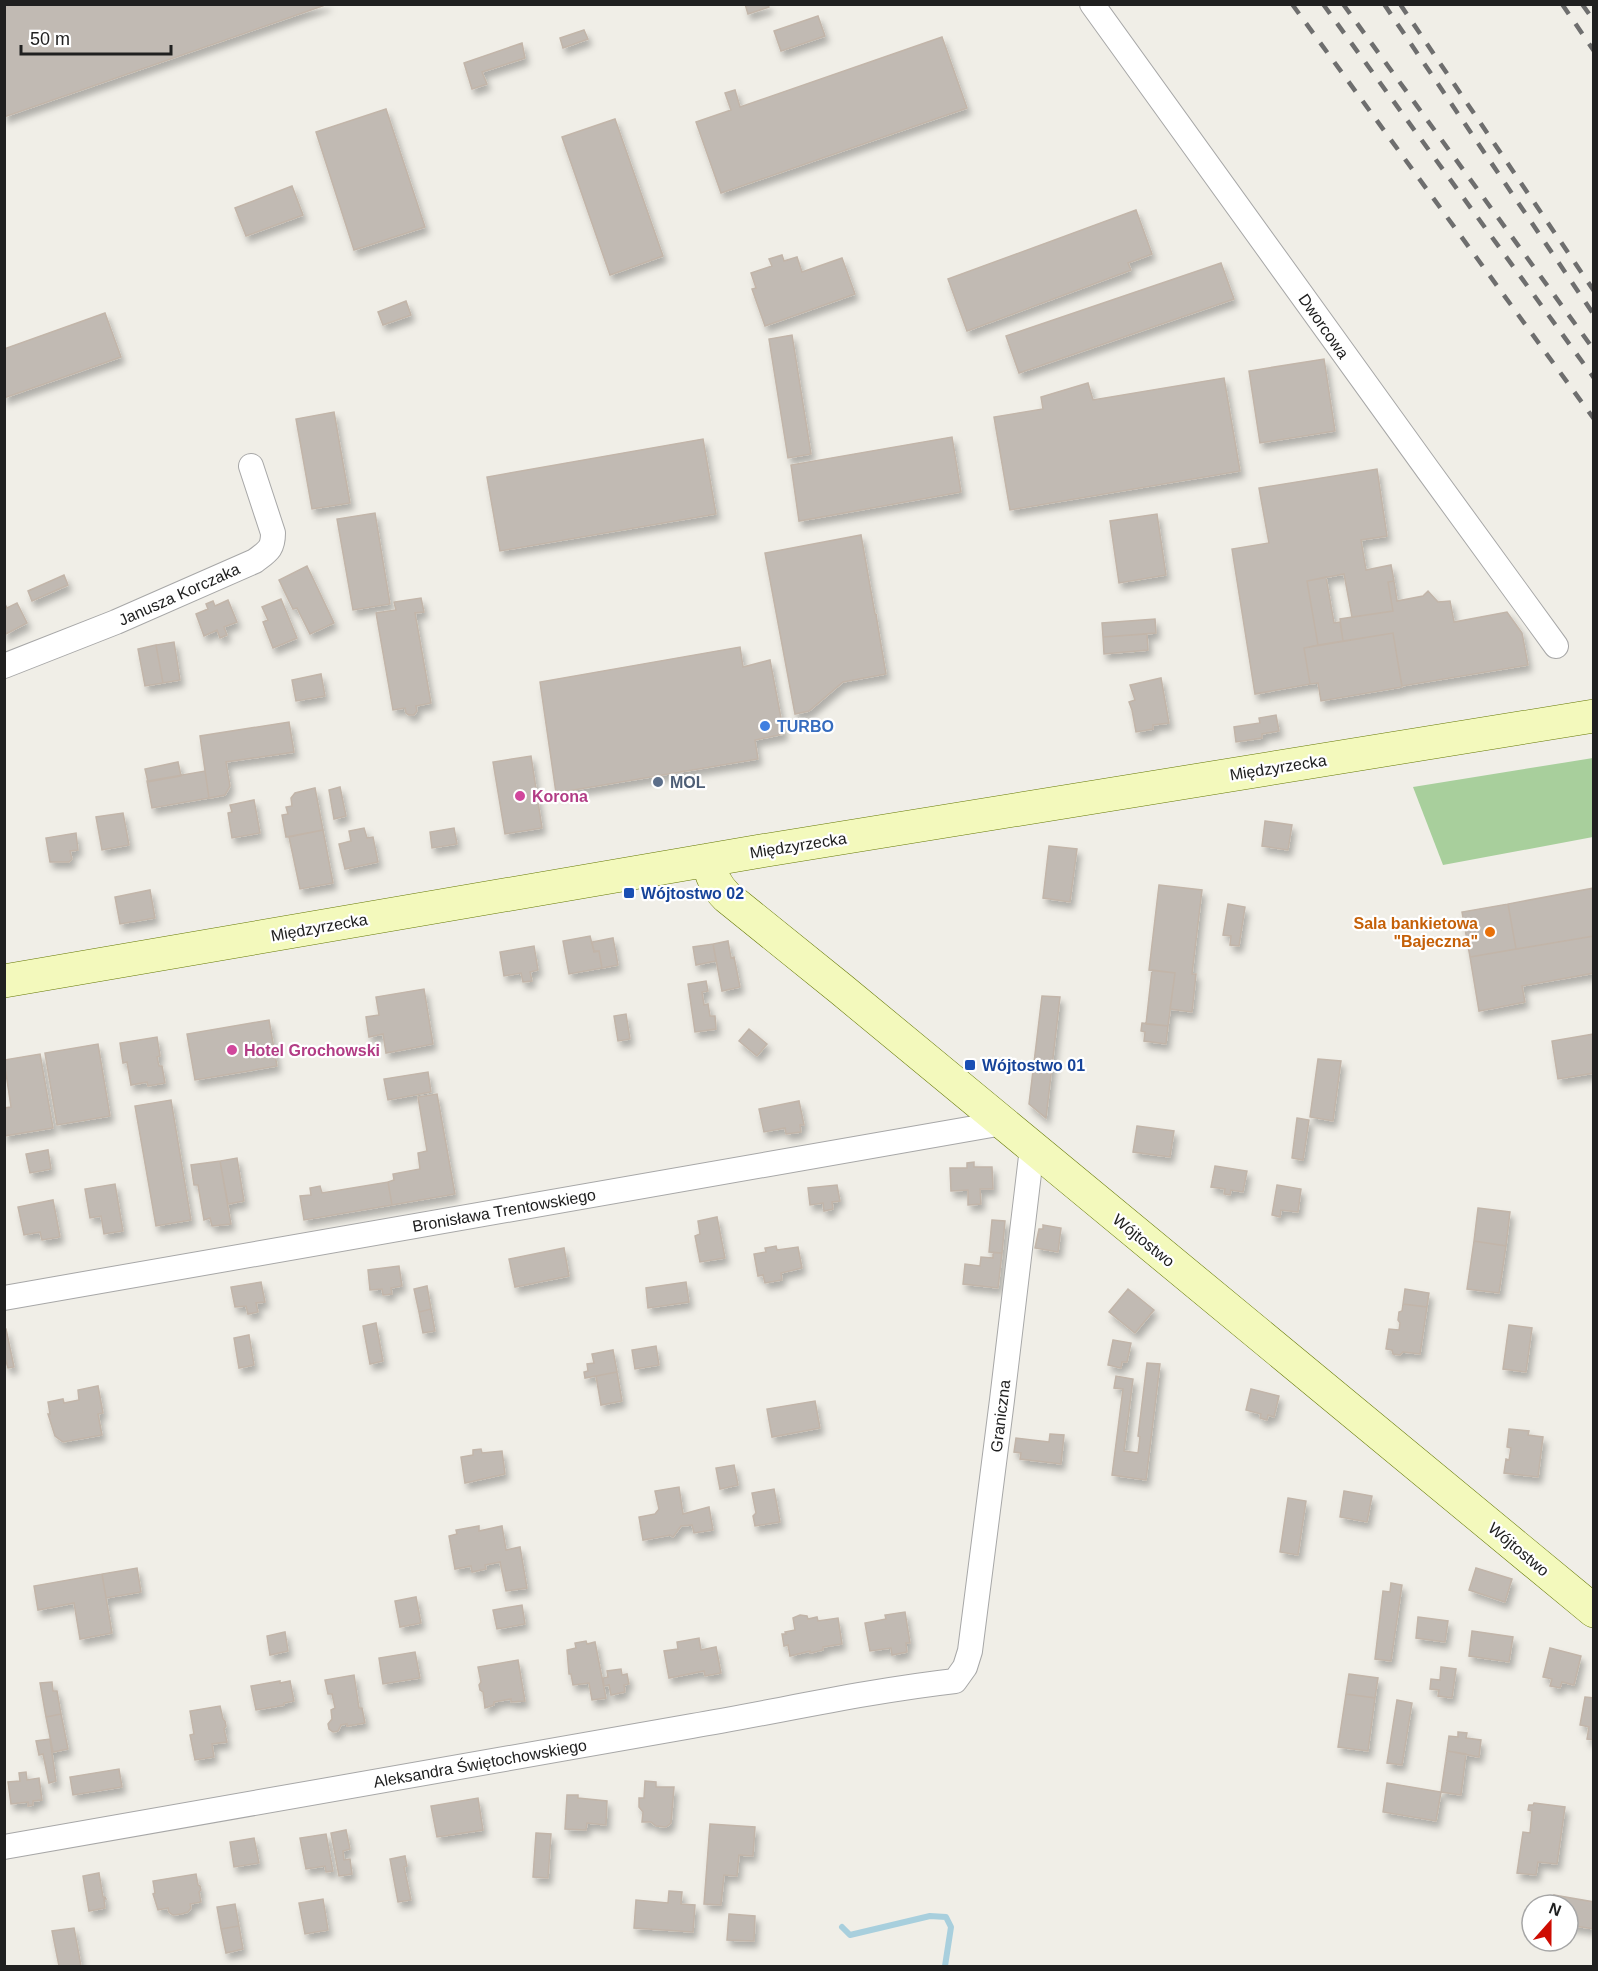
<svg xmlns="http://www.w3.org/2000/svg" width="1598" height="1971" font-family="Arial,sans-serif">
	<style>
		.forest { fill: #a8cf9c }
		.lines { fill: none; stroke-linecap: round; stroke-linejoin: round }
		.stream { stroke: #a8cfdd; stroke-width: 6 }
		.building { fill: #c1bab3; stroke: #c2b5a9; stroke-width: 1.5; filter: url(#shadow) }
		.street-casing { stroke: #a7a7a7; stroke-width: 26 }
		.secondary-casing { stroke: #667806; stroke-width: 34 }
		.street { stroke: #fff; stroke-width: 24 }
		.secondary { stroke: #f3f9bc; stroke-width: 33 }
		.rail { stroke: #6e6e6e; stroke-width: 4.5; stroke-dasharray: 12 12; stroke-linecap: butt }
		.shop-dot { fill: #3f7fe0; stroke: #fff; stroke-width: 2 }
		.service-dot { fill: #5c6f8a; stroke: #fff; stroke-width: 2 }
		.hotel-dot { fill: #d1479c; stroke: #fff; stroke-width: 2 }
		.transit-dot { fill: #1a4fb4; stroke: #fff; stroke-width: 2 }
		.food-dot { fill: #e8710a; stroke: #fff; stroke-width: 2 }
		.labels { text-anchor: middle; stroke-width: 4.5; stroke-linejoin: round; paint-order: stroke }
		.street-label { font-size: 16px; fill: #202020; stroke: #fff }
		.shop-label { font-size: 16px; font-weight: bold; fill: #366cbe; stroke: #fff; text-anchor: start }
		.service-label { font-size: 16px; font-weight: bold; fill: #4e5e75; stroke: #fff; text-anchor: start }
		.hotel-label { font-size: 16px; font-weight: bold; fill: #b23c85; stroke: #fff; text-anchor: start }
		.transit-label { font-size: 16px; font-weight: bold; fill: #164399; stroke: #fff; text-anchor: start }
		.food-label { font-size: 16px; font-weight: bold; fill: #c56008; stroke: #fff; text-anchor: end }
	</style>
	<defs>
		<filter id="shadow"><feDropShadow dx="3.5" dy="6" stdDeviation="3" flood-color="#0004"/></filter>
	</defs>
	<rect width="100%" height="100%" fill="#f0eee7"/>
	<path class="forest" d="M1593,758V837L1443,865L1413,787Z"/>
	<g class="lines">
		<path class="stream" d="M842,1927L850,1935L930,1916L946,1917L951,1927L945,1966"/>
	</g>
	<path class="building" d="M4,4H328L4,117Z
		M745,4H768L769,7L748,14Z
		M818,16L825,36L781,51L774,31Z
		M584,30L588,39L563,48L560,38Z
		M942,37L967,108L721,193L696,122L731,110L725,93L735,90L740,107Z
		M522,43L525,58L482,72L487,84L472,89L464,63Z
		M386,109L425,227L354,250L316,132Z
		M615,119L663,256L610,275L562,137Z
		M292,186L303,215L246,236L235,208Z
		M1136,210L1152,254L1128,263L1131,270L967,331L948,279Z
		M782,255L784,261L797,257L802,272L842,258L855,294L765,326L752,289L756,288L751,273L772,266L769,259Z
		M1221,263L1234,299L1019,373L1006,336Z
		M406,301L411,315L383,325L378,312Z
		M105,313L121,357L4,398V349Z
		M792,335L811,454L788,458L769,339Z
		M1324,359L1335,431L1260,443L1249,371Z
		M1224,378L1240,471L1010,510L994,417L1043,409L1041,397L1088,383L1093,400Z
		M334,412L350,503L312,509L296,419Z
		M952,437L961,492L799,521L791,465Z
		M703,439L716,514L500,551L487,477Z
		M1377,469L1387,536L1361,540L1366,570L1391,565L1394,581L1388,582L1393,611L1352,617L1344,574L1307,581L1318,645L1304,648L1310,684L1255,694L1232,549L1269,543L1259,488Z
		M375,513L390,604L353,610L337,519Z
		M1157,514L1166,575L1119,583L1110,521Z
		M861,535L875,614L877,615H876L886,674L843,682L809,711L795,714L765,553Z
		M307,566L334,623L310,634L297,608L293,609L279,580Z
		M64,575L68,585L32,601L28,591Z
		M1326,577L1334,623L1340,622L1343,641L1318,645L1307,581Z
		M1394,581L1397,601L1423,596L1428,591L1438,602L1450,601L1454,622L1507,612L1522,633L1528,665L1402,686L1393,633L1343,641L1340,619L1393,611L1388,582Z
		M421,598L424,612L415,613L431,703L416,706L417,711L414,715H409L406,713L405,708L393,710L376,613L396,610L394,602Z
		M281,599L297,638L273,648L263,622L268,620L262,607Z
		M228,600L237,622L224,627L227,635L220,638L217,630L204,636L196,614L208,609L206,604L213,601L215,606Z
		M4,602L7,608L17,603L27,623L4,635Z
		M1155,619L1156,633L1103,637L1102,623Z
		M1393,633L1402,687L1321,701L1318,683L1310,684L1304,648Z
		M1147,634L1148,650L1104,654L1103,637Z
		M174,642L180,680L163,683L156,645Z
		M156,645L163,683L145,686L138,649Z
		M740,647L743,667L770,660L784,734L755,740L758,759L556,793L540,682Z
		M321,674L325,696L296,701L292,680Z
		M1161,678L1169,723L1153,725V729L1136,732L1132,710L1129,702L1135,700L1130,685Z
		M1276,715L1279,731L1262,734V738L1236,742L1234,727L1260,723L1259,718Z
		M289,722L294,752L226,762L230,786L225,795L209,798L200,736Z
		M531,756L542,828L505,834L493,762Z
		M178,762L181,776L148,782L145,769Z
		M205,771L209,798L152,808L147,781Z
		M340,787L346,816L334,819L329,790Z
		M315,788L323,830L286,837L282,815L288,814L286,807L292,806L291,798L295,793Z
		M254,800L260,833L232,838L228,813L232,812L230,805Z
		M123,813L129,845L102,850L96,817Z
		M1265,821L1292,825L1288,850L1262,846Z
		M364,828L367,838L373,837L378,862L345,869L339,844L351,841L349,831Z
		M454,828L457,844L432,848L430,832Z
		M323,830L333,883L300,889L289,837Z
		M76,833L78,850L70,851L72,859L69,862H50L46,838Z
		M1049,846L1077,849L1070,902L1043,898Z
		M1159,885L1202,890L1192,974H1196L1192,1012L1170,1009L1175,973L1149,970Z
		M1594,888V936L1516,949L1508,904Z
		M150,890L155,918L120,924L115,897Z
		M1228,904L1245,907L1239,946L1230,945L1231,936L1223,935Z
		M1508,904L1516,949L1470,957L1462,912Z
		M590,936L594,952L599,951L602,968L569,974L563,941Z
		M1594,936V973L1522,986L1525,1002L1479,1011L1470,957Z
		M613,938L618,965L602,968L599,951H594L592,942Z
		M728,941L731,958L734,957L740,987L722,991L713,944Z
		M713,944L716,961L696,965L693,947Z
		M534,946L538,970L530,972L532,981L523,982L521,973L504,976L500,952Z
		M1152,970L1175,973L1168,1026L1146,1024Z
		M706,981L708,991L702,992L704,1005L708,1004L710,1016H715L716,1029L695,1032L688,984Z
		M424,989L433,1044L386,1053L383,1034L369,1037L366,1017L379,1015L376,997Z
		M1042,996L1060,997L1046,1118L1029,1104Z
		M626,1014L630,1039L618,1041L614,1016Z
		M269,1020L277,1066L195,1080L187,1034Z
		M1142,1023L1168,1026L1166,1044L1144,1041L1145,1032L1141,1031Z
		M749,1029L767,1044L757,1056L739,1041Z
		M1594,1034V1073L1558,1079L1552,1041Z
		M157,1037L160,1056L157,1057L159,1066H162L165,1083L148,1086L147,1082L131,1085L127,1062L123,1063L120,1043Z
		M98,1044L110,1116L57,1125L45,1053Z
		M40,1054L53,1128L4,1136V1108L11,1107L4,1060Z
		M1318,1059L1341,1061L1333,1121L1310,1117Z
		M428,1072L431,1092L388,1100L384,1079Z
		M437,1094L455,1194L392,1205L388,1182L394,1180L393,1174L420,1169L418,1153L427,1151L418,1097Z
		M171,1100L191,1220L156,1226L135,1106Z
		M799,1101L804,1125H800L801,1132L786,1134L785,1128L764,1132L759,1109Z
		M1297,1118L1309,1120L1303,1160L1292,1158Z
		M1137,1126L1174,1131L1170,1157L1133,1152Z
		M48,1150L51,1169L30,1173L26,1154Z
		M237,1158L244,1201L228,1204L220,1161Z
		M220,1161L231,1224L212,1226L210,1218L204,1220L198,1185H194L191,1165Z
		M974,1162V1167H992L993,1189H980L981,1204L968,1205V1190L951,1191L950,1168H967V1163Z
		M1215,1166L1247,1171L1243,1192L1231,1190L1230,1195L1224,1194L1225,1189L1211,1187Z
		M388,1182L392,1205L304,1220L300,1196L311,1195L310,1188L320,1186L322,1193Z
		M115,1184L123,1231L104,1234L101,1216L90,1218L85,1189Z
		M837,1185L840,1201L832,1202L833,1209L824,1211L823,1203L810,1205L808,1188Z
		M1277,1185L1301,1189L1298,1212L1281,1210L1280,1217L1272,1215Z
		M53,1200L60,1237L42,1240L40,1232L24,1235L18,1207Z
		M1478,1208L1510,1212L1506,1246L1474,1241Z
		M717,1217L725,1258L700,1262L695,1236L700,1234L698,1221Z
		M992,1220L1005,1221L1002,1253L989,1252Z
		M1043,1225L1061,1228L1058,1252L1035,1248L1039,1229H1043Z
		M1474,1241L1506,1246L1499,1293L1467,1289Z
		M776,1246L777,1250L798,1247L802,1268L781,1273L782,1280L765,1283L763,1275L758,1276L754,1254L766,1252L765,1248Z
		M564,1248L569,1276L515,1287L509,1259Z
		M993,1253H1002L998,1288L963,1284L965,1264L980,1266L981,1257L993,1258Z
		M399,1266L402,1286L391,1288L392,1294L383,1295L382,1289L370,1290L368,1270Z
		M261,1282L265,1302L256,1303L258,1312L248,1314L246,1306L235,1307L231,1287Z
		M686,1282L689,1302L648,1308L646,1288Z
		M427,1286L431,1309L419,1312L414,1289Z
		M1128,1289L1154,1310L1135,1333L1109,1312Z
		M1405,1289L1429,1293L1427,1307L1403,1304Z
		M1403,1304L1427,1307L1420,1354L1403,1352L1400,1355L1393,1354L1392,1350L1386,1349L1389,1329L1399,1330L1400,1323L1398,1320L1399,1312L1402,1311Z
		M431,1309L435,1331L423,1333L419,1312Z
		M376,1323L383,1361L370,1364L363,1326Z
		M1509,1325L1532,1328L1526,1372L1503,1369Z
		M4,1329H6L14,1367L8,1368L6,1361H4Z
		M249,1335L254,1365L239,1368L234,1338Z
		M1113,1340L1131,1343L1127,1362H1122L1121,1368L1108,1365Z
		M656,1346L659,1365L635,1369L632,1350Z
		M613,1350L617,1372L585,1378L584,1372L588,1371L587,1364L594,1363L592,1354Z
		M1147,1363L1160,1364L1146,1480L1112,1475L1123,1389L1114,1388L1116,1376L1133,1379L1124,1451L1138,1453L1140,1437L1138,1436Z
		M617,1372L622,1401L601,1405L596,1376Z
		M98,1386L103,1413L98,1414L102,1435L63,1442L55,1436L48,1414H50L48,1402L63,1399L64,1403L79,1400L78,1390Z
		M1251,1389L1279,1396L1274,1417L1268,1415L1267,1420L1260,1418L1261,1414L1246,1410Z
		M815,1401L820,1428L772,1437L767,1409Z
		M1509,1429L1529,1431L1528,1435L1543,1437L1538,1477L1504,1473L1506,1459L1509,1460L1511,1448L1507,1447Z
		M1050,1434L1064,1435L1061,1464L1020,1459L1021,1453L1014,1452L1016,1438L1049,1442Z
		M481,1449L482,1453L502,1451L505,1474L465,1483L461,1457L473,1455V1450Z
		M734,1465L738,1485L720,1489L716,1468Z
		M679,1487L683,1514L709,1507L713,1530L694,1533L692,1525L681,1526L673,1537L670,1535L643,1540L639,1517L655,1514L659,1509L655,1491Z
		M774,1489L780,1522L755,1526L753,1516L756,1513L752,1493Z
		M1344,1491L1372,1496L1367,1522L1340,1517Z
		M1288,1498L1306,1501L1298,1555L1280,1552Z
		M479,1526V1531L502,1526L506,1550L520,1547L527,1588L506,1591L500,1562L485,1565L486,1569L472,1572L471,1566L455,1569L449,1536L457,1534L456,1530Z
		M137,1568L141,1592L106,1598L102,1574Z
		M1476,1568L1512,1579L1505,1602L1469,1590Z
		M102,1574L112,1633L80,1639L74,1603L38,1610L34,1586Z
		M1391,1583L1402,1585L1391,1661L1375,1659L1383,1591L1390,1592Z
		M416,1597L421,1623L400,1627L395,1601Z
		M522,1605L525,1624L497,1629L493,1610Z
		M905,1612L910,1643H906L907,1652L892,1655L891,1648L870,1651L865,1623L886,1619L885,1615Z
		M800,1615L807,1616L808,1619L817,1617L818,1621L838,1618L842,1644L823,1647V1650L810,1653V1651L790,1656L788,1645L784,1646L782,1634H786L785,1632L795,1630L793,1618Z
		M1418,1617L1448,1621L1445,1642L1416,1638Z
		M1472,1631L1513,1637L1509,1662L1469,1656Z
		M285,1632L288,1651L270,1655L267,1636Z
		M699,1638L701,1650L716,1647L721,1673L705,1676L704,1671L669,1678L664,1651L678,1649L677,1642Z
		M586,1641L587,1644L595,1642L606,1698L592,1700L589,1683L573,1685L571,1674H569L567,1650L576,1648L575,1643Z
		M1550,1648L1581,1656L1574,1685L1562,1682L1560,1688L1550,1686L1552,1679L1543,1677Z
		M415,1652L420,1678L383,1684L379,1658Z
		M518,1660L525,1701L511,1702V1699L494,1702V1705L485,1708L483,1692L480,1690L479,1685L481,1682L478,1667Z
		M1441,1667L1456,1669L1452,1698L1438,1696L1439,1690L1430,1689L1431,1679L1440,1680Z
		M621,1669L622,1675L627,1674L629,1684L624,1685L625,1692L611,1695L609,1685L604,1686L603,1678L608,1677L607,1671Z
		M1349,1674L1378,1678L1375,1698L1346,1694Z
		M354,1675L359,1708H362L365,1723L347,1726V1724L341,1725L338,1731L333,1732L329,1729L328,1724L332,1719L331,1710L335,1708L332,1694H328L325,1680Z
		M280,1681V1683L290,1681L294,1701L284,1703V1705L256,1710L251,1686Z
		M52,1682L53,1691H57L61,1714L46,1717L40,1683Z
		M1346,1694L1375,1698L1368,1751L1338,1747Z
		M1585,1697L1594,1698V1740L1587,1739L1589,1727L1580,1725Z
		M1397,1700L1412,1703L1402,1765L1387,1763Z
		M220,1706L223,1719L225,1721L226,1726L224,1729L227,1742L212,1744L214,1757L195,1760L190,1735L194,1734L190,1711Z
		M61,1714L68,1749L53,1752L46,1717Z
		M1458,1732L1467,1733L1466,1738L1481,1740L1479,1757L1447,1751L1449,1736L1458,1737Z
		M50,1739L56,1781L49,1783L43,1754L39,1755L36,1741Z
		M1447,1751L1466,1754L1461,1795L1441,1792Z
		M119,1769L122,1787L73,1795L70,1777Z
		M26,1772L27,1780L39,1778L42,1800L33,1801V1805L28,1806V1802L11,1804L8,1782L20,1781L19,1773Z
		M645,1781L656,1782V1787H674L671,1823L666,1827L656,1826L651,1822H642L643,1812L639,1807V1798H644Z
		M1387,1783L1441,1792L1436,1821L1383,1812Z
		M567,1795H578V1798L607,1801L606,1825L587,1823L586,1830L565,1829Z
		M478,1798L483,1830L437,1837L431,1806Z
		M1534,1803L1565,1807L1557,1864L1538,1862L1536,1875L1517,1873L1523,1832L1530,1833L1532,1811L1528,1810L1529,1805H1533Z
		M710,1824L755,1827L753,1856L739,1855L737,1876L724,1875L721,1905L704,1904Z
		M346,1830L350,1849L343,1851L344,1860L350,1859L352,1874L339,1876L331,1833Z
		M536,1833L551,1834L548,1878L533,1877Z
		M326,1834L333,1871L326,1872L325,1866L306,1869L300,1838Z
		M254,1838L259,1863L234,1867L230,1842Z
		M405,1856L407,1866L404,1867L411,1900L398,1902L390,1859Z
		M99,1873L103,1897H105L106,1899H104L105,1908L89,1911L83,1876Z
		M196,1874L198,1885L200,1886L201,1890L199,1892L201,1902L190,1904L191,1908L188,1912L181,1914L173,1915L169,1912L168,1908L158,1910L153,1894L155,1893L153,1881Z
		M669,1891L682,1892L681,1904L695,1905L693,1932L634,1928L636,1900L668,1903Z
		M1554,1895L1594,1902V1929L1568,1925V1905H1553Z
		M323,1899L328,1930L305,1934L299,1903Z
		M235,1904L239,1926L221,1929L217,1907Z
		M729,1914L755,1916L754,1941L727,1940Z
		M239,1926L243,1949L226,1953L221,1929Z
		M74,1928L81,1966H59L52,1931Z"/>
	<g class="lines">
		<defs>
			<path id="street" d="M1092,4C1247,218 1400,433 1556,646
				M4,666L116,622L255,561C268,551 273,549 273,533L251,466
				M4,1298L1003,1123
				M4,1847C234,1807 463,1765 692,1726C780,1711 867,1691 955,1681L965,1667L970,1651L1002,1400L1032,1148"/>
			<path id="secondary" d="M708,860C711,876 716,886 727,897L841,989L1594,1611
				M4,981L755,852L1594,716"/>
		</defs>
		<use href="#street" class="street-casing"/>
		<use href="#secondary" class="secondary-casing"/>
		<use href="#street" class="street"/>
		<use href="#secondary" class="secondary"/>
		<path class="rail" d="M1292,4L1594,419
			M1323,4L1594,378
			M1343,4L1594,350
			M1384,4L1594,315
			M1400,4L1594,291
			M1562,4L1594,51
			M1582,4L1594,21"/>
	</g>
	<circle class="shop-dot" cx="765" cy="726" r="6"/>
	<circle class="service-dot" cx="658" cy="782" r="6"/>
	<g class="hotel-dot">
		<circle cx="520" cy="796" r="6"/>
		<circle cx="232" cy="1050" r="6"/>
	</g>
	<g class="transit-dot">
		<rect x="623" y="887" width="12" height="12" rx="3"/>
		<rect x="964" y="1059" width="12" height="12" rx="3"/>
	</g>
	<circle class="food-dot" cx="1490" cy="932" r="6"/>
	<g class="labels">
		<g class="street-label">
			<text transform="translate(1324 326) rotate(55)" y="6">Dworcowa</text>
			<text transform="translate(179 594) rotate(-24)" y="6">Janusza Korczaka</text>
			<text transform="translate(1278 767) rotate(-9)" y="6">Międzyrzecka</text>
			<text transform="translate(798 845) rotate(-9)" y="6">Międzyrzecka</text>
			<text transform="translate(319 927) rotate(-10)" y="6">Międzyrzecka</text>
			<text transform="translate(504 1210) rotate(-10)" y="6">Bronisława Trentowskiego</text>
			<text transform="translate(1144 1240) rotate(39)" y="6">Wójtostwo</text>
			<text transform="translate(1000 1416) rotate(-83)" y="6">Graniczna</text>
			<text transform="translate(1519 1549) rotate(40)" y="6">Wójtostwo</text>
			<text transform="translate(480 1763) rotate(-10)" y="6">Aleksandra Świętochowskiego</text>
		</g>
		<g class="shop-label">
			<text x="777" y="732">TURBO</text>
		</g>
		<g class="service-label">
			<text x="670" y="788">MOL</text>
		</g>
		<g class="hotel-label">
			<text x="532" y="802">Korona</text>
			<text x="244" y="1056">Hotel Grochowski</text>
		</g>
		<g class="transit-label">
			<text x="641" y="899">Wójtostwo 02</text>
			<text x="982" y="1071">Wójtostwo 01</text>
		</g>
		<g class="food-label">
			<text x="1478" y="929">Sala bankietowa<tspan x="1478" dy="18">"Bajeczna"</tspan></text>
		</g>
	</g>
	<rect width="1598" height="1971" fill="none" stroke="#202020" stroke-width="12"/>
	<g transform="translate(1550 1923) rotate(21)"><circle r="28" fill="#ffffff" stroke="#a6a6a6" stroke-width="1.5"/>
	<path d="M0-4.5L10 22L0 15L-10 22Z" fill="#ce0c02"/>
	<text y="-9" font-size="16" font-weight="bold" text-anchor="middle" fill="#202020">N</text>
	</g>
	<path d="M21 45v9h150v-9" fill="none" stroke="#202020" stroke-width="3"/>
	<text x="30" y="45" font-size="18" fill="#202020" stroke="#ffffff" stroke-width="4.5" paint-order="stroke">50 m</text>
</svg>
